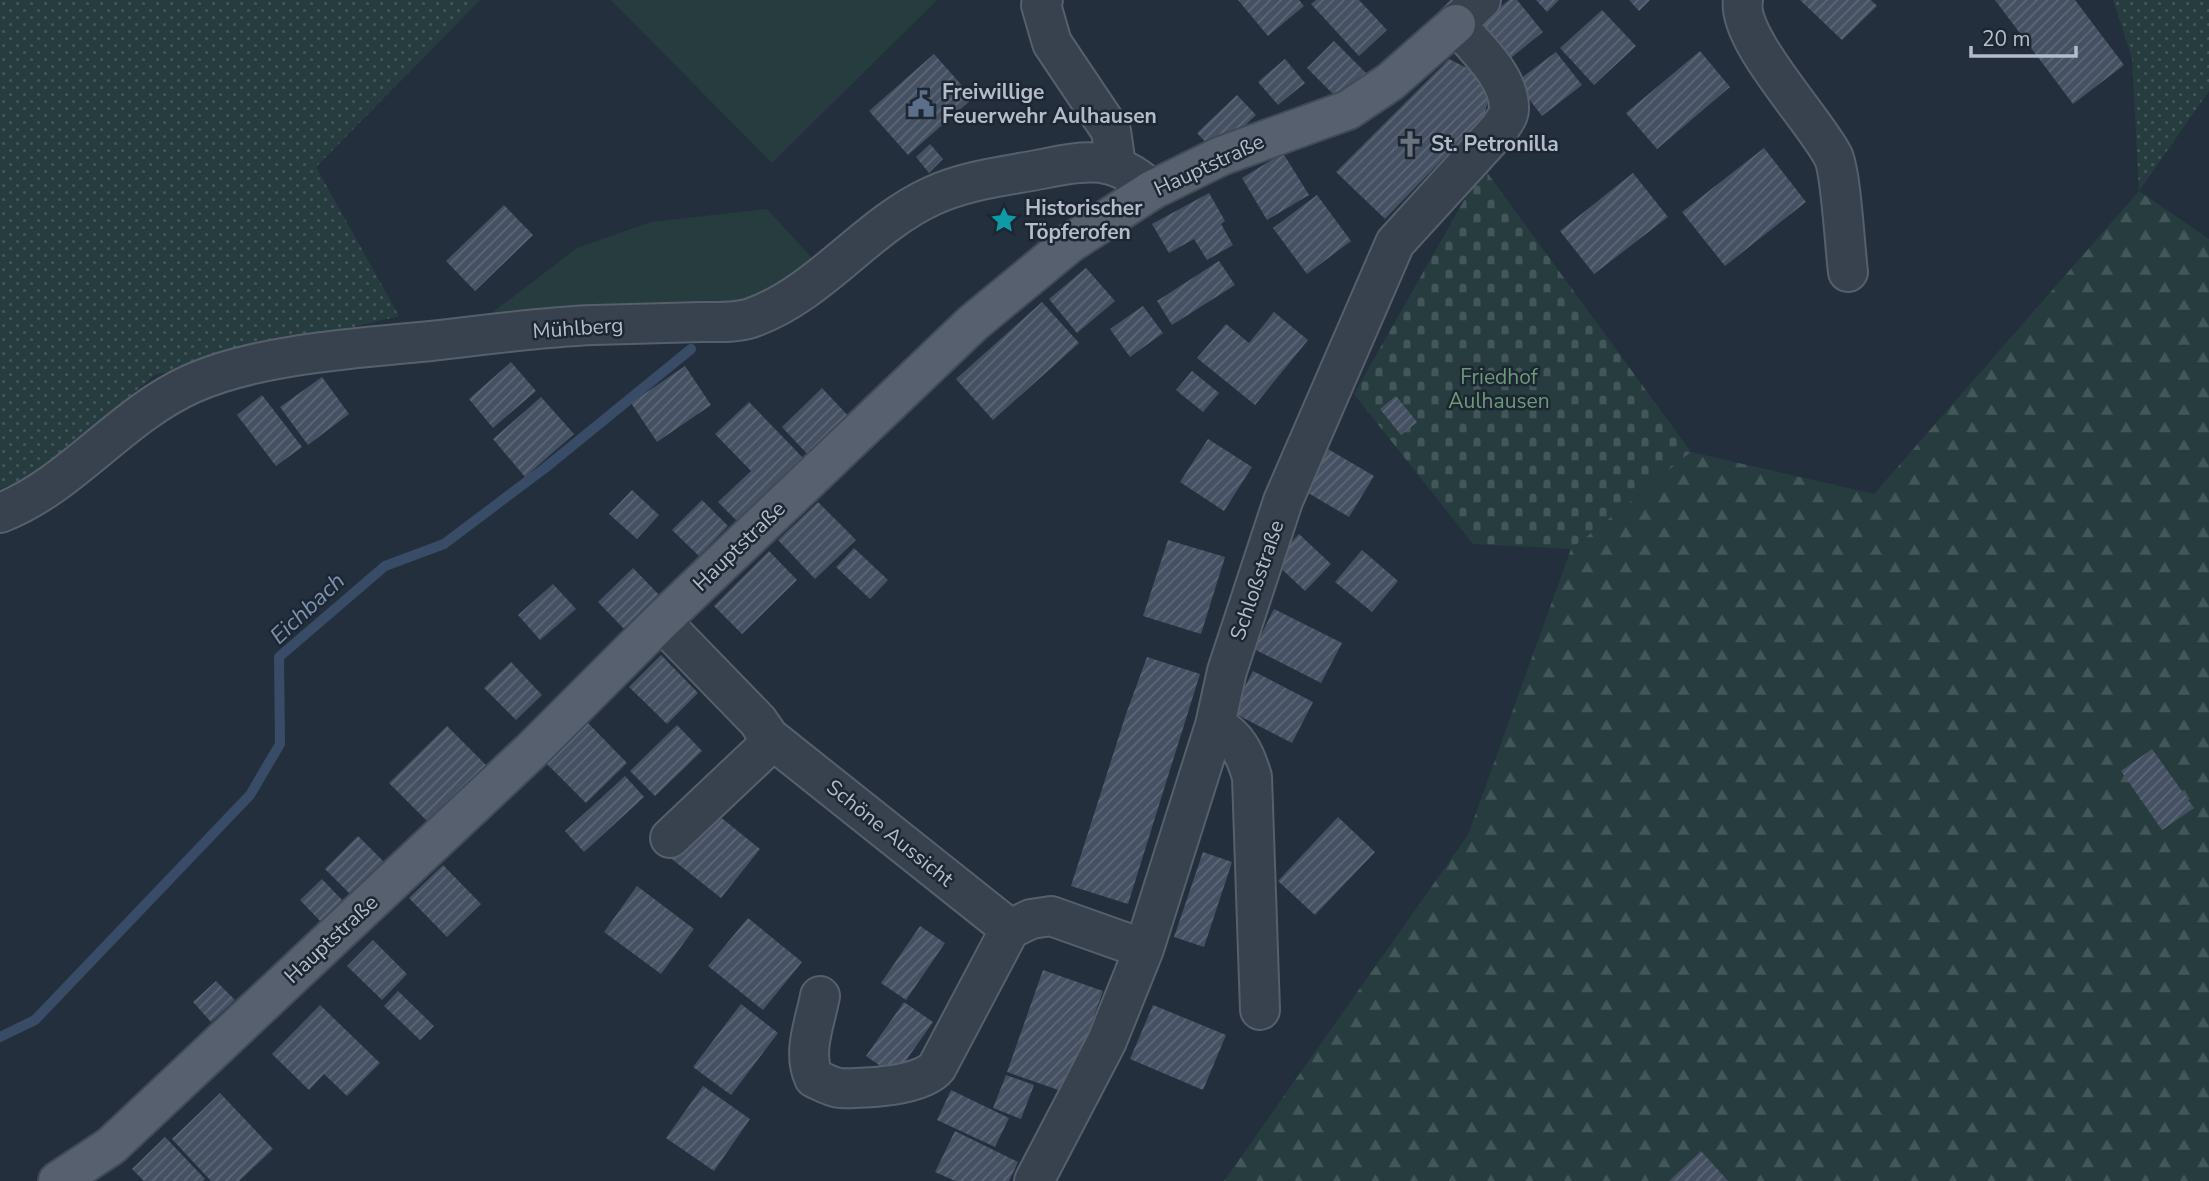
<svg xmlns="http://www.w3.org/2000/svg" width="2209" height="1181" font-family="'Nunito Sans',sans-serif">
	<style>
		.grass { fill: url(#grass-dots) }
		.forest { fill: url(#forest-firs) }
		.cemetery { fill: url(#cemetery-stones) }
		.park { fill: #263c3f }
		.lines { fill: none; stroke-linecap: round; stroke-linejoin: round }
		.stream { stroke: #394c67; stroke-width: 10 }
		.building { fill: url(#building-hatch) }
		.minor-casing { stroke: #565f6c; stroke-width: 42 }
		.major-casing { stroke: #414a57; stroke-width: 42 }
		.minor { stroke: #38414e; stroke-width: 38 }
		.major { stroke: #56606e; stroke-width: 38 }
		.labels { text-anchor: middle; stroke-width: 5; stroke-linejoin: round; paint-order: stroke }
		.poi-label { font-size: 21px; font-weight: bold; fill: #b4bcc9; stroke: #1d2633; text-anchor: start }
		.street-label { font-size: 21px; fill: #b4bcc9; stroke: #1d2633 }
		.park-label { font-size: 21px; fill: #6b9a76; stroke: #1d2633 }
		.water-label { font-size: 23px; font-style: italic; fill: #7c92b1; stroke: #1d2633 }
	</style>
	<defs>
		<pattern id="grass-dots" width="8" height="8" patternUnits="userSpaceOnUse" patternTransform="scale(1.75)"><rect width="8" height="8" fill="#263c3f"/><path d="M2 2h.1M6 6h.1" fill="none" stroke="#435659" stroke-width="1.8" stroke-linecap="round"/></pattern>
		<pattern id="forest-firs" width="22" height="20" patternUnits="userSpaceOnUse" patternTransform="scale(1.75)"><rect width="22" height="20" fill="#263c3f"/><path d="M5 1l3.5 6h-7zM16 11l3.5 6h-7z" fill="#435659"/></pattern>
		<pattern id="cemetery-stones" width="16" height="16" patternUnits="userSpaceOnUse" patternTransform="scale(1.75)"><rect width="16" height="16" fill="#263c3f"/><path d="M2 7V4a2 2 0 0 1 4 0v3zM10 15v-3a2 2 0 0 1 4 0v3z" fill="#435659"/></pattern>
		<pattern id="building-hatch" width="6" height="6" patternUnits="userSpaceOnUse" patternTransform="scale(1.75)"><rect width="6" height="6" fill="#455162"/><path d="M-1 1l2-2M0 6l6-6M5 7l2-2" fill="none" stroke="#5d6877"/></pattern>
	</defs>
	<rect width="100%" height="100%" fill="#242f3e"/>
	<path class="grass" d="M0,0H480L316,167L399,316L155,375L33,476L0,489Z
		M2113,0H2209V91L2139,191L2132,58Z"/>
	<path class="forest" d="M2139,191L2209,239V1181H1224L1468,835L1571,549L1691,452L1874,494Z"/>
	<path class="cemetery" d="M1483,167L1691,452L1571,549L1473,544L1354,394Z"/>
	<path class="park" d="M611,0H937L772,163Z
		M767,209L813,259L760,296L735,307L484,319L577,248L651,222Z"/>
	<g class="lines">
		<path class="stream" d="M0,1037L35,1020L250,795L280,744L279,657L385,566L444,544L545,468L691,349"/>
	</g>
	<path class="building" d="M1238,0H1299L1304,6L1268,36Z
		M1316,0H1359L1387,30L1359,56L1311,4Z
		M1509,0H1517L1543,32L1507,61L1478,26Z
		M1536,0H1559L1547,12Z
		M1629,0H1650L1639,11Z
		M1800,0H1871L1877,6L1842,40Z
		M1995,0H2075L2124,65L2073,104Z
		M1602,10L1636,46L1594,85L1560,48Z
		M1334,41L1368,75L1341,102L1307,68Z
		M1700,51L1730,87L1657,149L1626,113Z
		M1556,52L1582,85L1542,116L1516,82Z
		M934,54L973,98L908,155L869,111Z
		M1285,59L1305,83L1278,105L1258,82Z
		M1449,59L1469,69L1490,94L1484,116L1385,219L1336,172Z
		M1237,95L1256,115L1216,153L1197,133Z
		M930,144L943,159L929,173L916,157Z
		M1764,148L1806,202L1725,266L1682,212Z
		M1283,153L1309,195L1267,220L1242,178Z
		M1633,173L1668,217L1594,274L1560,231Z
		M1209,193L1225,221L1221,224L1233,245L1207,260L1194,239L1169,253L1152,224Z
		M1317,195L1351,241L1307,274L1273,228Z
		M504,205L533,235L475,291L446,261Z
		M1219,261L1235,285L1172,325L1157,301Z
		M1086,268L1115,301L1077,333L1049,299Z
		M1042,302L1079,343L993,420L956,379Z
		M1143,306L1163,333L1130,357L1110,329Z
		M1274,312L1308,340L1255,405L1197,358L1226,324L1249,343Z
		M511,362L536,391L493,428L469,399Z
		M685,366L711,405L657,442L631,403Z
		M1192,371L1219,393L1203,412L1176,390Z
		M322,377L349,414L308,445L280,407Z
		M822,388L852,420L811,458L782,427Z
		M262,395L302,447L276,466L237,415Z
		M1396,396L1417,422L1401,435L1380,409Z
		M541,397L574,434L525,477L493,439Z
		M749,402L805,460L739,523L718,502L751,471L715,434Z
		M1208,439L1252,467L1224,511L1180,482Z
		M1328,449L1374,476L1349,517L1303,490Z
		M632,490L659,515L637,539L609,514Z
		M702,500L728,526L699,556L672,530Z
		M818,502L856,540L815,579L778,540Z
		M1299,534L1331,564L1305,591L1273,561Z
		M1168,540L1225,557L1201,634L1143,616Z
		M854,548L888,580L870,599L836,567Z
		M1362,550L1398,581L1372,612L1335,582Z
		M769,551L797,580L742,634L714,606Z
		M633,568L664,600L629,634L598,602Z
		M553,584L576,609L540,640L518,615Z
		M1274,609L1342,643L1321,683L1254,649Z
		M661,655L698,693L667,724L629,687Z
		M1147,657L1200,674L1128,904L1071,886L1126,714Z
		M511,662L542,695L516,720L484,688Z
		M1253,671L1313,702L1292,743L1232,712Z
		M586,721L627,763L586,803L545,762Z
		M677,725L702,751L655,796L630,771Z
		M447,726L486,765L428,822L389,783Z
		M2152,749L2194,808L2162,830L2121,771Z
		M625,776L644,797L584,852L565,831Z
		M708,807L760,849L721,898L668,856Z
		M1338,817L1375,852L1315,915L1278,881Z
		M358,836L386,864L353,897L325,869Z
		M1203,852L1232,862L1204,947L1174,937Z
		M443,865L481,904L447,937L409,898Z
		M322,879L343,901L321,922L300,900Z
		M637,886L694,929L661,974L604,932Z
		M748,918L802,962L763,1010L708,966Z
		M920,926L945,943L906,1000L881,983Z
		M373,940L407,974L382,1000L347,966Z
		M1043,970L1103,991L1067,1093L1007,1072Z
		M216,981L235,1000L211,1022L193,1002Z
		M398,991L434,1026L420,1040L384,1006Z
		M904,1002L933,1022L895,1076L866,1056Z
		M741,1004L778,1033L731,1095L693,1067Z
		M320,1005L380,1063L347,1096L324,1074L309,1090L272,1054Z
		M1153,1005L1226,1035L1203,1090L1130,1059Z
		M1006,1075L1034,1085L1021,1119L993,1108Z
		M703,1086L750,1119L714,1171L666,1138Z
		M951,1090L1009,1118L995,1147L937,1120Z
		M220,1093L273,1149L239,1181H211L172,1139Z
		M955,1131L1018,1162L1009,1181H955L935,1172Z
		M165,1137L205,1179L203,1181H144L132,1169Z
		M1701,1151L1728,1181H1669Z"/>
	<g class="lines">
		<defs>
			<path id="minor" d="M1043,0L1041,5L1052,43L1111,131L1116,165
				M1743,0C1736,38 1814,119 1833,156C1841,172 1845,249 1848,272
				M0,513C72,485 120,416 191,384C257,354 359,348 431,341C485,335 540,327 594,325C630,324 665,323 701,322C716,322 736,323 751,318C820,294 866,226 932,196C966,180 1006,176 1042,169C1088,159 1115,156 1152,190
				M661,621L758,721L769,737L761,752L670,838
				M1215,725C1237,737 1245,753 1252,777L1260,1010
				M769,737L1010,929
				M820,996C815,1023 802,1052 814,1078C823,1082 831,1087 840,1088C865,1089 922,1086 937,1067L1010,929L1031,919L1051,916L1144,949
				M1034,1181L1107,1041L1144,949L1215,725L1227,671L1283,501L1395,243L1499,129C1503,123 1509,116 1509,109C1510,77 1475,47 1456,24L1481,0"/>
			<path id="major" d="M58,1181L111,1146L532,750L661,621L973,323L1070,243L1152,190L1221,156L1348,110L1390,82L1456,24"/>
		</defs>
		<use href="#minor" class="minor-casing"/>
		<use href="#major" class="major-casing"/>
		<use href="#minor" class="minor"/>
		<use href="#major" class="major"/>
	</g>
	<defs>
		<symbol id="civic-bare" viewBox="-9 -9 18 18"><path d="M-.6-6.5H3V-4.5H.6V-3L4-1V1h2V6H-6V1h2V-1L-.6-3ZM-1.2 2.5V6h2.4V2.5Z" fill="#5c6f8a" stroke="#1d2633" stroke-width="2.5" paint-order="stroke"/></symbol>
		<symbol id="church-bare" viewBox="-9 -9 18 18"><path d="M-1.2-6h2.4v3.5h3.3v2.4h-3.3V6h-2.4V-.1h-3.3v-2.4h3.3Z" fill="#6b7280" stroke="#1d2633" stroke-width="2.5" paint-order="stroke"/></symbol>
		<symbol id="sight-bare" viewBox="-9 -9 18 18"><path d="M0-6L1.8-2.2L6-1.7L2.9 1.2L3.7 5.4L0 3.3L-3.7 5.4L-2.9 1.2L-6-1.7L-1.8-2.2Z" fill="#0f9aa8" stroke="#1d2633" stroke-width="2.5" paint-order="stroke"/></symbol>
	</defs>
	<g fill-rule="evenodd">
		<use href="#civic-bare" x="902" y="85" width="38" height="38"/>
		<use href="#church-bare" x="1391" y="125" width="38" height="38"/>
		<use href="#sight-bare" x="985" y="201" width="38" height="38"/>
	</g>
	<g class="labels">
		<g class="poi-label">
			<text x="942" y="99">Freiwillige<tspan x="942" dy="24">Feuerwehr Aulhausen</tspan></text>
			<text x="1431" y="151">St. Petronilla</text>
			<text x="1025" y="215">Historischer<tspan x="1025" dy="24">Töpferofen</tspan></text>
		</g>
		<g class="street-label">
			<text transform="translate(1209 165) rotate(-25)" y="7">Hauptstraße</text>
			<text transform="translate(578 328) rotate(-4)" y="7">Mühlberg</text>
			<text transform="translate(739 546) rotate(-44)" y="7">Hauptstraße</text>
			<text transform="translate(1257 580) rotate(-71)" y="7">Schloßstraße</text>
			<text transform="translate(890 833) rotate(39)" y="7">Schöne Aussicht</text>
			<text transform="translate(331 939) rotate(-43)" y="7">Hauptstraße</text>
		</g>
		<g class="park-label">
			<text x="1499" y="384">Friedhof<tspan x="1499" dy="24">Aulhausen</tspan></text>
		</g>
		<g class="water-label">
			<text transform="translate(307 608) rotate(-43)" y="8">Eichbach</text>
		</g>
	</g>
	<path d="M1971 46v10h105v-10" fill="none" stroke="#b4bcc9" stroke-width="3.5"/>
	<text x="1982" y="46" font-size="21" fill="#b4bcc9" stroke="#1d2633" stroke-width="5" paint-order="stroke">20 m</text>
</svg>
